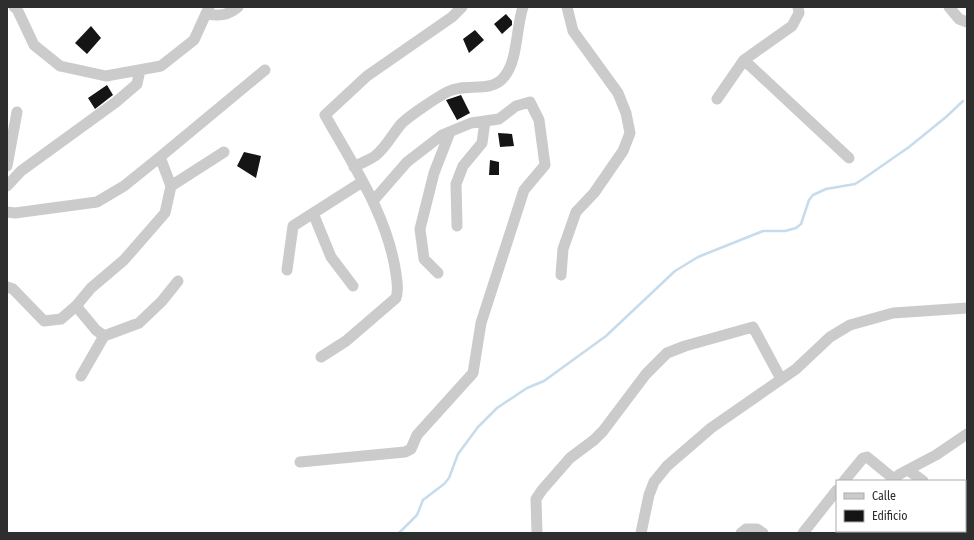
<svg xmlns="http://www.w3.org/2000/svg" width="974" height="540" font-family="'Fira Sans Condensed',sans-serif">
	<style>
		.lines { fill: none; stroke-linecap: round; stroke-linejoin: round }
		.stream { stroke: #c6dced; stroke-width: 2.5 }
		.building { fill: #151515 }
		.minor { stroke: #cbcbcb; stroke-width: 11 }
	</style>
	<rect width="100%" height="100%" fill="#fff"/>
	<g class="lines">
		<path class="stream" d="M399,533L417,515L423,500L444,484L449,478L458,454L478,427L497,408L527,388L544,381L606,336L675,271L698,257L763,231H785L796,228L801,224L809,200L813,195L826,189L855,184L863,179L909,147L946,117L963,101"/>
	</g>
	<path class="building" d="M506,14L512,21V25L502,34L494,24Z
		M91,26L101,38L87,54L75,43Z
		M475,30L484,40L469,53L463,39Z
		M107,85L113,95L95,109L88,98Z
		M461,95L470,113L457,120L446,100Z
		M498,133L512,134L514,146L500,147Z
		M244,152L261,156L256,178L237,166Z
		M490,160L499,162V175H489Z"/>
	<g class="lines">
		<path class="minor" d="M14,7L17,9L34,45L60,66L106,76L161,66L194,40L209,7
			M949,7L959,19L967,22
			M206,14C219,16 227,16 238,7
			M744,60L849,158
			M717,99L744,60L792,26L799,13L798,7
			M160,157L265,70
			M7,166L17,112
			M354,167C361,163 369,160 375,156C386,148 393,133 402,123C412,114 436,98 447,92C465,82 491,94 504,77C518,61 516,27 523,7
			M7,186L21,171L116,102L137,84L140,70
			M171,186L224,152
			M7,212L15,213L97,202L124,186L160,157L171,186L165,213L124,260L91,288L76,306L61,319L44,321L13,289L7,287
			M313,213L331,257L353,286
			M457,226L456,184L463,166L482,143L485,121
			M287,270L293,226L362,182
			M438,273L424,259L420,229L434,173L450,132
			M561,275L563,249L576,212L594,193L623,151L630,133L626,113L618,93L573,31L567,7
			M76,306L96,330L104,336
			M321,357L346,341L396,298C399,289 397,283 396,274C388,216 353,165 325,115L367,76L452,17L462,7
			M81,376L104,336L139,323L162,301L178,281
			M300,462L405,452L411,449L417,435L473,373L481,323L524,190L545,165L539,120L530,102L516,106L499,119L471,123L442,135L407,162L373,201
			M908,470L923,481
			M844,481L863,458L867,457L894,479
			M891,481L900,474L936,455L967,434
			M965,501L967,498
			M537,533L536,499L542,490L570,458L594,440L603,431L646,374L667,353L685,346L753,327L781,379
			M641,533L649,495L654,482L667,466L711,428L796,369L830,337L850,325L893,313L967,308
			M741,533L746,529H757L763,533
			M803,533L837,490
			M845,533L847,531
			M938,533L939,531"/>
	</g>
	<rect width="974" height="540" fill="none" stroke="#2e2e2e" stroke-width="16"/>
	<rect x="836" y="480" width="130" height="52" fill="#ffffff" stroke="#ababab"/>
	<rect x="844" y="493" width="20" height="6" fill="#cbcbcb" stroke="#ababab"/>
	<text x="872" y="500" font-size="12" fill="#2e2e2e">Calle</text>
	<rect x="844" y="510" width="20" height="12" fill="#151515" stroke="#ababab"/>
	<text x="872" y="520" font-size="12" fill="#2e2e2e">Edificio</text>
</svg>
